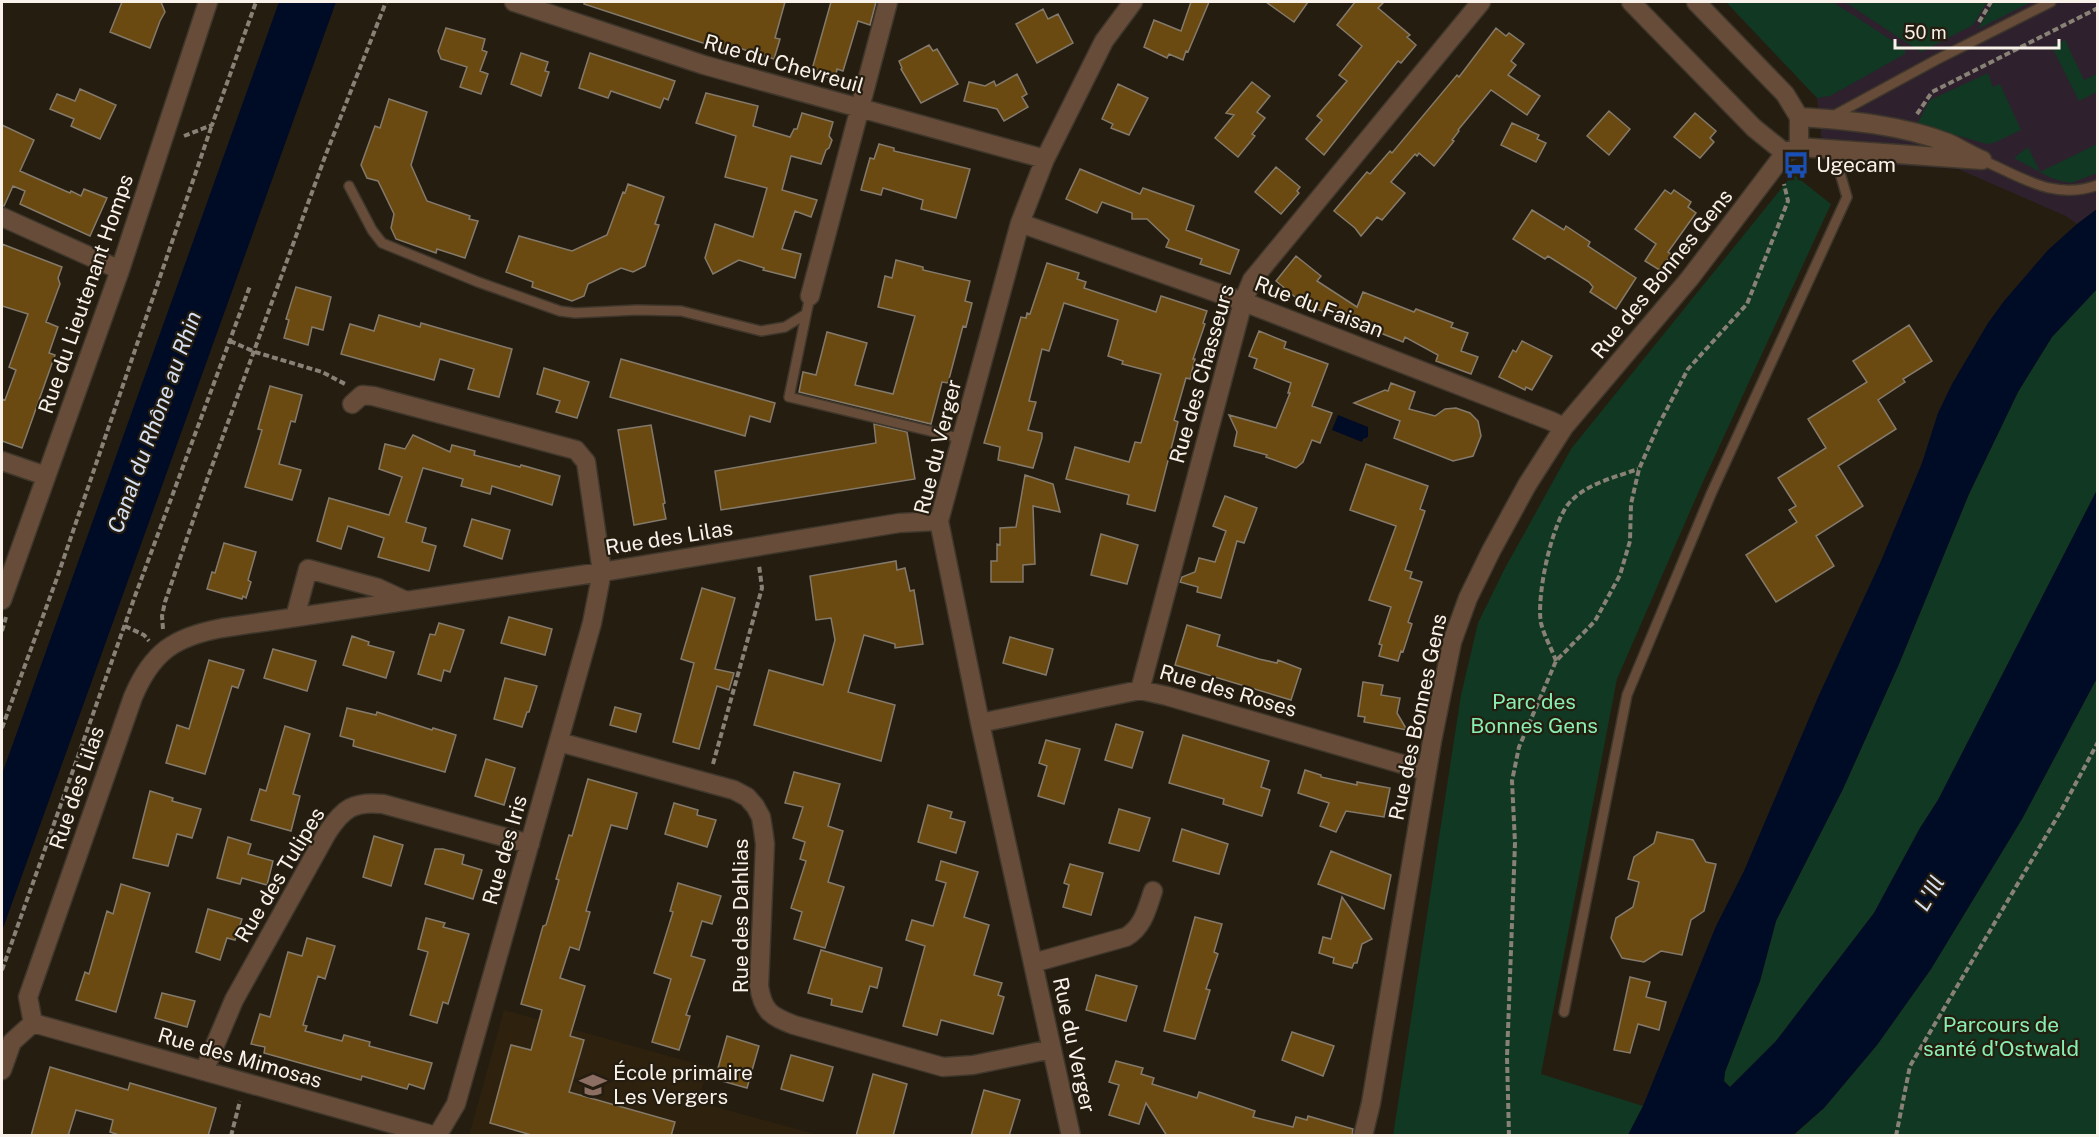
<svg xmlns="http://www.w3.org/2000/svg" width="2099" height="1137" font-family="'Public Sans',sans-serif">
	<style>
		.built { fill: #2e220f }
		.medical { fill: #2e212d }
		.green { fill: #113822 }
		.water { fill: #000b25 }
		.building { fill: #6a4a11; stroke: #847a6b; stroke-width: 1.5 }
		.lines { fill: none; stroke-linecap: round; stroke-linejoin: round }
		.service-casing { stroke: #3f372b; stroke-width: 12 }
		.minor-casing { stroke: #3f372b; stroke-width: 21 }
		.path { stroke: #888176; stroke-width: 4; stroke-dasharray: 6 3; stroke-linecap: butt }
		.service { stroke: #664c39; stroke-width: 9 }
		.minor { stroke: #664c39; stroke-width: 18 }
		.labels { text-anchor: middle; stroke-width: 4.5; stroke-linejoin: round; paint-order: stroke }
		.street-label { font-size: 21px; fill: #f8f2ea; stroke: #261d11 }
		.poi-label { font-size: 21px; fill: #f8f2ea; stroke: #261d11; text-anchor: start }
		.park-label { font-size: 21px; fill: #87f0b0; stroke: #261d11 }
		.water-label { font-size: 22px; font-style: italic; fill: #d6e2f3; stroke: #261d11 }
	</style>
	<rect width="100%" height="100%" fill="#261d11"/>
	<path class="built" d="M504,1010L708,1067L698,1102L818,1135L469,1136Z"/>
	<path class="medical" d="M1726,2H2097V209L2077,224L2066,216L1958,169L1824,161L1817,98Z"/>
	<path class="green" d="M1726,2H1833L1905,49V54L1830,96L1817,98Z
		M1845,2H1987L1973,25L1921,52Z
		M1994,2H2031L1978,29Z
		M2065,40L2084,80L2097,74V92L2079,101L2052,47Z
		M1988,73L1993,87L2000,84L2021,130L1996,142L1987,144L1917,124L1930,100Z
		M2097,144V173L2071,183L2061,181L2049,177L2014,158L2028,147L2040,172Z
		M1793,174L1831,204L1702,484L1617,679L1541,1074L1643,1106L1628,1135L1393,1136L1461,695L1478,623L1504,570L1571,449Z
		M2097,289V490L1938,800L1920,828L1874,913L1776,1041L1730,1087L1724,1081L1725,1072L1760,981L1776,921L1843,789L1899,664L1969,494L2018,392L2052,337Z
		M2097,678V1135L1793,1136L1824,1108L1877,1045L1931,969L2022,819Z"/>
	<path class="water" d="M279,2H336L2,931V774Z
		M2097,209V289L2052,337L2018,392L1969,494L1899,664L1843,789L1776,921L1760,981L1725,1072L1724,1081L1730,1087L1776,1041L1874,913L1920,828L1938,800L2097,490V678L2022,819L1931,969L1877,1045L1824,1108L1793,1135H1628L1643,1106L1716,926L1744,871L1819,695L1881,561L1922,463L1938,413L1952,384L1988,323L2004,301L2048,250L2077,224Z
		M1338,415L1368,427V437L1363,439L1362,442L1332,430Z"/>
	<path class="building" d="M122,2H161L165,12L160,21L150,48L110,32Z
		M584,2H785L775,38L780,39L774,59L726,44L724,49L709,45L584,4Z
		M831,2H876L870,25L858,21L843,71L837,69L835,79L811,73Z
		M1191,2H1209L1188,52L1186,51L1183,60L1169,54L1167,58L1144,47L1154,20L1181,31Z
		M1266,2H1308L1294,22Z
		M1355,2H1384L1378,8L1410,35L1407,37L1416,45L1401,63L1398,61L1324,155L1306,139L1322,120L1317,116L1347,81L1339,75L1362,46L1337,25Z
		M1043,9L1048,19L1058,14L1073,43L1037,63L1016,24Z
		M446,28L485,39L482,50L487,52L480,71L488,74L481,94L460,87L467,67L441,59L438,51Z
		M1496,28L1506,36L1509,33L1524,44L1511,61L1516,65L1508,75L1540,96L1527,115L1491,90L1458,130L1459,131L1452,140L1454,141L1434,166L1419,153L1417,156L1415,154L1391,182L1405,193L1382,220L1377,217L1361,236L1355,228L1334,211L1367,172L1370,174L1390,151L1392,153L1457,75L1459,77Z
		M929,45L933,51L937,49L958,84L921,103L901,69L902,68L899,61Z
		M521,53L548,62L545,71L549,72L541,96L511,84Z
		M590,53L675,81L668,100L664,98L660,108L611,91L608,98L579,88Z
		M1017,74L1027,94L1022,97L1028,107L1004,121L997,109L964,101L969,82L985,86L994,81L996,86Z
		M1252,82L1270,96L1257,112L1265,118L1252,134L1255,136L1238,157L1215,138L1234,115L1226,113Z
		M1118,84L1148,98L1129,135L1111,128L1113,124L1102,119Z
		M80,89L116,105L100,139L71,126L74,119L50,109L57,94L75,101Z
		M706,93L758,106L753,126L790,137L794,129H797L802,113L833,122L829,136L832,140L829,148L826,150L821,164L791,156L782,190L817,200L811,217L795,211L782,249L801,254L795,278L763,270L764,268L739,260L713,274L705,258L715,224L753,237L767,188L725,177L736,136L696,123Z
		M389,99L427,112L411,165L427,201L470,216L469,219L478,221L465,258L437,249L436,253L396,239L391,228L394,214L378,181L367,178L361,165L375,126L380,128Z
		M1609,111L1630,129L1609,155L1587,136Z
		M1695,113L1716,131L1710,138L1714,142L1700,158L1674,137Z
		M1512,123L1539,135L1537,139L1546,143L1536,162L1501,145Z
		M2,125L34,140L20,171L70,193L71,191L81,196L84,189L107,198L90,236L20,204L25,191L13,186L4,206H2Z
		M879,144L894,148V151L970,169L956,218L921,209L923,200L883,188L881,195L861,190L870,158L874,159Z
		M1276,167L1300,187L1297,191L1299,193L1281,214L1255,192Z
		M1080,169L1140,194L1143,188L1194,206L1186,230L1239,250L1230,274L1200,264L1202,259L1166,247L1169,240L1147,219H1132V213L1102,202L1097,213L1066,199Z
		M628,184L664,197L655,224L659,225L645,266L633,272L621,268L588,284L584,296L572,301L532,287L533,282L506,272L519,236L572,251L607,235L623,192L625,193Z
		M1665,190L1671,194L1674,190L1691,202L1688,207L1696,213L1668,252L1671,254L1661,271L1645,261L1656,244L1635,229Z
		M1532,210L1564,230L1566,226L1590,242L1588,246L1636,278L1616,309L1590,292L1593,287L1589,282L1548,256L1545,259L1513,239Z
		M2,244L62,267L58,278L60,284L46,322L58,327L49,353L55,355L22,448L2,441V399L5,400L16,370L9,367L28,314L2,306Z
		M1296,256L1321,276L1317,281L1357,307L1363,292L1414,312L1416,309L1453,323L1451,327L1468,333L1461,351L1478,357L1471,374L1436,361L1438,355L1405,337L1403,342L1358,324L1359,322L1306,306L1276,281Z
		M896,260L923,267V270L970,281L965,301L972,303L966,327L963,326L948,383L942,382L931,424L799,392L803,372L816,375L827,332L867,343L855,385L893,394L915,316L878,307L885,276L892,278Z
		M1047,263L1079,273L1077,279L1086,282L1084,288L1156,312L1161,296L1207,311L1203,323L1205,324L1193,359H1195L1190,379L1186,378L1174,420L1178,422L1155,511L1127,504L1129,495L1066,479L1075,447L1129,462L1135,442L1141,443L1161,374L1122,364L1123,361L1108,356L1118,320L1064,303L1049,351L1042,349L1029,401L1036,402L1028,430L1042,433V438L1033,468L998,460L1000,447L984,443L1021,317L1026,318L1027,313L1030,314Z
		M296,287L331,297L323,330L312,327L308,345L284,338L289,320L286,319Z
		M379,315L420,327L421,323L512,349L499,397L468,389L474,369L440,359L434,380L341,354L350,324L374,331Z
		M1909,325L1932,361L1903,379L1905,382L1878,400L1896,429L1838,466L1863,506L1816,536L1834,566L1776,602L1746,555L1797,522L1789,510L1796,506L1778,478L1826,448L1808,419L1867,382L1853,361Z
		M1259,331L1286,342L1284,348L1328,364L1312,406L1332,413L1320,443L1312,440L1303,462L1296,468L1266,457L1267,455L1234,446L1237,432L1229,415L1276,428L1290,393H1288L1291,383L1254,368L1257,359L1249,356Z
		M1522,341L1552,356L1532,390L1526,387L1525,390L1499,377L1513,350L1516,352Z
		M621,359L775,403L770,422L750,416L745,436L610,397Z
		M544,368L589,382L577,418L556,412L560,401L537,394Z
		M1391,383L1415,392L1409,409L1435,416L1445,409L1456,408L1470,413L1478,421L1481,436L1473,456L1453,461L1394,438L1400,421L1354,403L1385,390L1388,391Z
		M270,386L302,395L295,422L291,421L279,464L301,470L292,500L245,487L262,430L258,429Z
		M874,424L907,432L915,479L721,510L715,471L876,443Z
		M651,425L665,503L663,504L666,519L634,525L618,430Z
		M413,435L450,452L452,445L475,451L474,455L520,467L521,465L560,476L552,505L492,486L490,494L461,486L463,479L423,468L406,522L426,528L422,542L436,546L429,571L378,557L384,538L348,526L341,549L317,541L329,498L389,515L402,477L379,469L385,444L405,449Z
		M1366,464L1428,486L1420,509L1425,511L1405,570L1412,572L1410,578L1422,582L1408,622L1412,624L1403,652L1401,651L1398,661L1379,656L1382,645L1379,644L1391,607L1369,600L1396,526L1350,510Z
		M1025,475L1053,484L1060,512L1033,506L1035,564L1023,565V582H991V561H997V544L1000,545V528L1016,527Z
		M1225,496L1257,508L1244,543L1237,541L1221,598L1197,592L1198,587L1180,582L1182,577L1195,572L1199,558L1215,562L1226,531L1213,526Z
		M472,519L510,530L502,559L464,546Z
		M1101,534L1138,545L1127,584L1091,575Z
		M224,543L256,552L248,580L251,582L246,598L243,596L242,599L207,589L212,572L215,573Z
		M896,561L897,570L905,568L910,591L914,590L923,644L895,648V644L864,635L848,692L895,705L881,761L754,725L769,670L823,685L835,640L831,618L816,620L810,576Z
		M702,588L735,598L715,669L734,673L729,690L717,686L699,749L673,742L694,663L681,659Z
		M509,617L552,629L545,655L501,643Z
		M439,623L464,630L450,672L444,670L441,681L418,674L430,634L435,635Z
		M1187,625L1220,635L1217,646L1259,659L1277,663L1278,660L1301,669L1291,700L1175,665Z
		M352,636L369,642L368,645L394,652L386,678L343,665Z
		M1010,637L1053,649L1046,675L1003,663Z
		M273,649L316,661L307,691L264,678Z
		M209,660L244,670L238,688L232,686L205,774L166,763L177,725L189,729Z
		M505,678L537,686L529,712H527L522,727L494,719Z
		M1363,682L1383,685L1381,695L1400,698L1397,713L1407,730L1364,722L1365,717L1358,716Z
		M615,707L641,714L636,732L610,725Z
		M347,708L376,715L377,712L432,730L433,728L456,735L445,772L353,746L354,740L340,736Z
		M1116,724L1143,732L1132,768L1105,760Z
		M285,726L310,734L293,794L300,796L291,831L251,820L260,789L266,791Z
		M1183,735L1269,761L1261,787L1270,790L1262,816L1223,804L1224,799L1169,783Z
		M1046,740L1080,749L1064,804L1038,796L1047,766L1039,763Z
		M486,759L515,768L504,805L475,796Z
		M1305,770L1321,775V777L1357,785V782L1390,788L1384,817L1346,811L1336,832L1320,826L1329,803L1298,793Z
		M794,772L840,784L828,826L843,831L828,882L844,887L825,948L794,939L802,912L791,908L806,861L800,859L805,842L793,838L803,807L785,803Z
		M588,779L637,793L627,829L611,825L586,911L590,912L579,950L570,947L560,978L585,986L570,1036L584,1040L569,1092L675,1122L671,1136H535L490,1123L511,1045L531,1050L542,1010L521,1004L543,926L546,925L559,880L556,879L569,835L572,836Z
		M150,791L173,798L172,801L201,809L192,838L177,834L168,866L133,858Z
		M674,803L698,810L697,815L716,820L707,847L665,834Z
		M928,805L952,812L950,818L965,822L956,853L918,842Z
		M1119,809L1150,818L1139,851L1109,843Z
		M1182,829L1228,844L1219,874L1173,861Z
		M1657,832L1693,840L1706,862L1716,864L1704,911L1691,920L1682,955L1661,951L1644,962L1622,958L1611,938L1616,918L1633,907L1639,882L1628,879L1634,857L1654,843Z
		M374,836L403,845L391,886L363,877Z
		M228,837L251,844L248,854L273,861L267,885L242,878L240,884L217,878Z
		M435,849H443L464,855L462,864L482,870L473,899L425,884Z
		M1331,851L1391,875L1384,909L1318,884Z
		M941,861L978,872L964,917L989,925L974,975L1002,983L998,995L1004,997L993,1034L941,1020L937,1035L903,1026L925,946L906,940L912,920L933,926L946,883L936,880Z
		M1070,864L1103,873L1091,915L1063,907L1069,885L1064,883Z
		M678,883L721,896L712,924L702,921L691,956L705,960L686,1015L690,1016L679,1050L652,1042L671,979L654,973L673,912L670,911Z
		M121,884L150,893L116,1012L76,1000L85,972L89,974L107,911L113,914Z
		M1342,897L1372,939L1362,944L1357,963H1354L1352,968L1333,963L1334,958L1319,953L1323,937L1331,939Z
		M208,909L242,919L235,940L227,938L220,960L196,952Z
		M1195,917L1222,924L1214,952L1218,954L1206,989L1210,990L1195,1039L1164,1031Z
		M426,918L445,923L443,927L469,934L448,1004L443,1002L437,1023L410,1015L428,952L418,949Z
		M307,938L335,946L325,979L318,976L303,1025L307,1026L305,1031L342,1041L344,1035L370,1042L369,1046L432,1063L424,1089L409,1084L407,1089L362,1076L361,1080L264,1053L265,1047L251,1044L260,1014L270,1017L288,952L302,956Z
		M821,950L882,968L877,988L870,986L862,1012L831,1005L832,999L808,993Z
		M1096,975L1137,986L1126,1021L1086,1010Z
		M1630,977L1650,982L1646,997L1666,1002L1659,1030L1638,1024L1630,1053L1614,1050Z
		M162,993L195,1001L187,1027L155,1018Z
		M1292,1032L1334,1046L1323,1076L1282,1060Z
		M727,1036L759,1046L747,1088L715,1079Z
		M791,1055L833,1067L823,1101L781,1089Z
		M1116,1061L1143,1068L1141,1074L1154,1078L1152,1084L1197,1098L1199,1092L1255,1111L1253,1117L1293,1127L1296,1117L1307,1120L1308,1116L1353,1129L1352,1136H1167L1146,1103L1139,1124L1109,1115L1119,1085L1109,1082Z
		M50,1067L128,1090L130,1083L216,1108L208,1136H122L110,1132L113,1120L76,1110L68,1136H31Z
		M873,1074L907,1084L893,1136H856Z
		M984,1090L1020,1100L1009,1136H971Z"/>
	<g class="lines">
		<defs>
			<path id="service" d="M1833,116L1936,60L2051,2
				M1982,160C2022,177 2053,201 2098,185
				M349,186L372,230L382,243L478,282L560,311L575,313L637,310L681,311L761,331L785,327L806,314
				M810,296L789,397L963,439
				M1564,1012L1627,695L1711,494L1847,197L1833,149"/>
			<path id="minor" d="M514,2L704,65L1045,159
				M1631,2L1754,128L1785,153
				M1696,2L1785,94L1799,117V147L1789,151
				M1799,147L1982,160C1970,155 1959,148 1948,143C1902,125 1848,120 1799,117
				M2,217L120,270
				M1020,223L1249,304L1551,421L1564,427
				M810,296L888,2
				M352,404L362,395L373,396L576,450L586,462L602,572L592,623L456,1104L437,1136
				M2,461L46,476
				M2,600L120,270L208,2
				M295,617L308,569L378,588L406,601
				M1140,690L1243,302L1252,280L1481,2
				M980,723L1140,690L1167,696L1426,771
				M559,742L734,790L747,797L755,806L761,817L763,829L765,844L759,986C763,1012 771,1016 794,1025L943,1067L973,1065L1052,1049
				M1033,963L1126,937C1143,927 1147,909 1153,891
				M33,1023L28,997L133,697C152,652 174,637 222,628L602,572L899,523L939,521
				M33,1023L436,1136
				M2,1070L12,1042L33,1023
				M204,1071L234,1000L327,833C343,808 354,801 383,804L530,844
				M1071,1136L980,723L939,521L1020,223L1045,159L1104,41L1133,2
				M1363,1136L1371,1103L1432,741L1452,642L1468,598L1491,551L1527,485L1564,427L1690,278L1785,153"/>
		</defs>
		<use href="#service" class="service-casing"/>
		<use href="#minor" class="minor-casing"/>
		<path class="path" d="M1979,22L1991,2
			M1917,114L1932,92L2098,8
			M184,136L212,125L256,2
			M230,341L255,352L322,372L347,385
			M125,626L144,635L149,641
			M163,629L162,616L165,602L208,477L326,154L386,2
			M2,631L6,617
			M1556,661C1552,649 1544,636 1541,623C1536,597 1552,518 1572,500C1589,483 1616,477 1638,469
			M2,728L57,578L212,125
			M713,764L762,588L759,565
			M2,970L135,596L250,286
			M231,1136L240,1101
			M1509,1136L1507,1057L1515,843L1512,781L1519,747L1556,661L1595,621L1620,575L1630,541L1631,504L1639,469L1659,424L1688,369L1747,304L1788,201L1784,184
			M1896,1136L1910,1066L2062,809L2098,742"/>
		<use href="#service" class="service"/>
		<use href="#minor" class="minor"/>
	</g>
	<defs>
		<symbol id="bus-bare" viewBox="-9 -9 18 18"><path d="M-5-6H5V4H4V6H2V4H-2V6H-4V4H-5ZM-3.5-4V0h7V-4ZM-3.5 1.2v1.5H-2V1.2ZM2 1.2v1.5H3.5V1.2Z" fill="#1a4fb4" stroke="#261d11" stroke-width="2.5" paint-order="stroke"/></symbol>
		<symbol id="school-bare" viewBox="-9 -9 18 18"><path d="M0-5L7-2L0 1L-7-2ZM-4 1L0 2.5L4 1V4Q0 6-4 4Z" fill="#8d6e63" stroke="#261d11" stroke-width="2.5" paint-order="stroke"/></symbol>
	</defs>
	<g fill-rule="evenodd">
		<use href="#bus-bare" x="1777" y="146" width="38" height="38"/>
		<use href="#school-bare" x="574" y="1066" width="38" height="38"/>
	</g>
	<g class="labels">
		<g class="street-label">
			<text transform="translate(784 64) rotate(16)" y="7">Rue du Chevreuil</text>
			<text transform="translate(1662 274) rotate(-51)" y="7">Rue des Bonnes Gens</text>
			<text transform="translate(86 294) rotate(-71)" y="7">Rue du Lieutenant Homps</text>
			<text transform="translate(1319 307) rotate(21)" y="7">Rue du Faisan</text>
			<text transform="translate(1202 374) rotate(-74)" y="7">Rue des Chasseurs</text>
			<text transform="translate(938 447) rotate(-76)" y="7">Rue du Verger</text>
			<text transform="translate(669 538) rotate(-9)" y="7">Rue des Lilas</text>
			<text transform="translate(1228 691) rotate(16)" y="7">Rue des Roses</text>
			<text transform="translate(1418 717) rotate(-78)" y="7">Rue des Bonnes Gens</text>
			<text transform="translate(77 788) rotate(-71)" y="7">Rue des Lilas</text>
			<text transform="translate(505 850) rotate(-74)" y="7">Rue des Iris</text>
			<text transform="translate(280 875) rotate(-59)" y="7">Rue des Tulipes</text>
			<text transform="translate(741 916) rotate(-90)" y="7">Rue des Dahlias</text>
			<text transform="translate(1074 1045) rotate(78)" y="7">Rue du Verger</text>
			<text transform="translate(240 1058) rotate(16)" y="7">Rue des Mimosas</text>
		</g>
		<g class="poi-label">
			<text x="1816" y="172">Ugecam</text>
			<text x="613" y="1080">École primaire<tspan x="613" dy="24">Les Vergers</tspan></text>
		</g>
		<g class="park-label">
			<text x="1534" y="709">Parc des<tspan x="1534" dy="24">Bonnes Gens</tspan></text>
			<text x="2001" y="1032">Parcours de<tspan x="2001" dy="24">santé d'Ostwald</tspan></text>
		</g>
		<g class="water-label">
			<text transform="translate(154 422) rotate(-70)" y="8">Canal du Rhône au Rhin</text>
			<text transform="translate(1929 893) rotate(-59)" y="8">L'Ill</text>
		</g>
	</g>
	<rect width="2099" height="1137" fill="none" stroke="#f8f2ea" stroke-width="6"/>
	<path d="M1895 39v9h164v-9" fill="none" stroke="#f8f2ea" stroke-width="3"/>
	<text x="1904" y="39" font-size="18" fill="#f8f2ea" stroke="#261d11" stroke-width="4.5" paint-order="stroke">50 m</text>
</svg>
